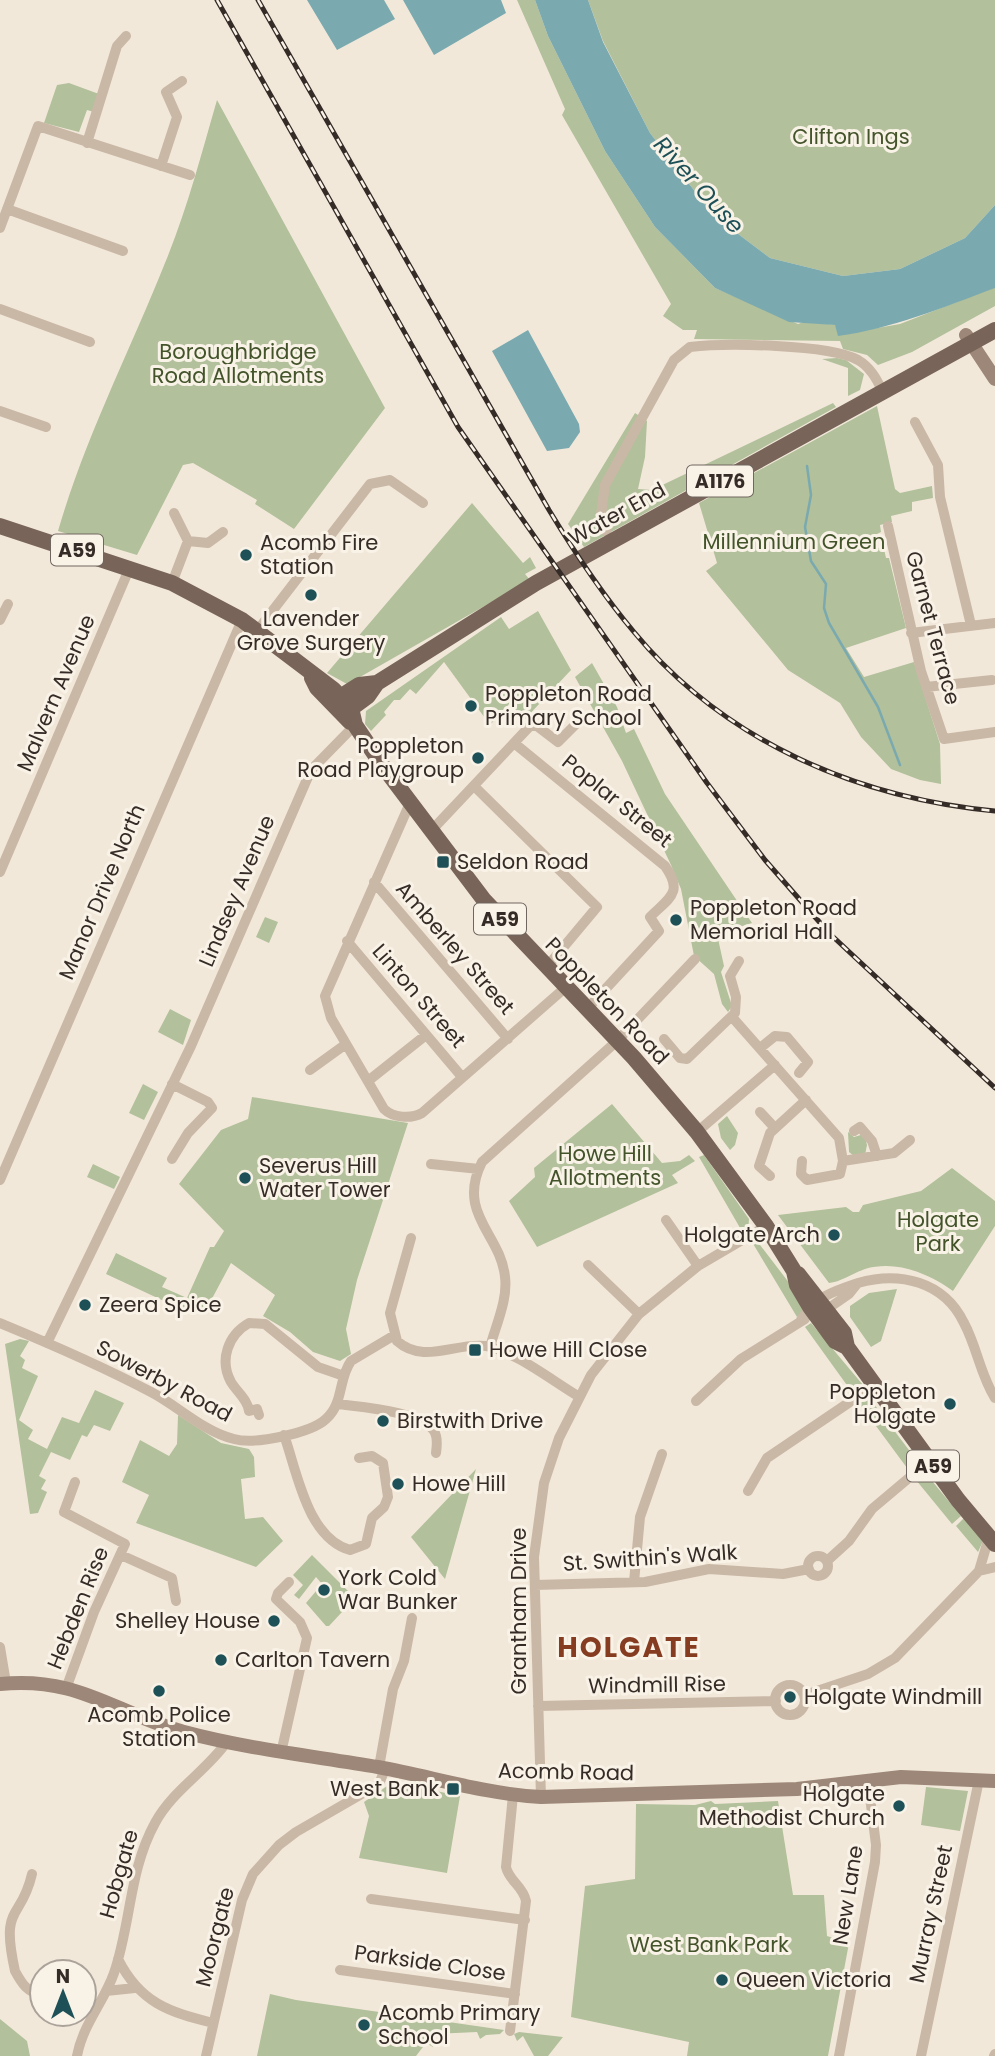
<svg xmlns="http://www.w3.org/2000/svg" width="995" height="2056" font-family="Poppins,sans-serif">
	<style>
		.green { fill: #b2c09b }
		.water { fill: #7aaaaf }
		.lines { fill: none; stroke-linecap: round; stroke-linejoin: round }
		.stream { stroke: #7aaaaf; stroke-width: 2.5 }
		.street { stroke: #cab8a6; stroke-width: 10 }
		.secondary { stroke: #9d8778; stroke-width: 14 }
		.primary { stroke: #786458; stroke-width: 16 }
		.rail-casing { stroke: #362c27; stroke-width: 5 }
		.rail { stroke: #f9f2e7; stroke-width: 2.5; stroke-dasharray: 8; stroke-linecap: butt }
		.poi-dot { fill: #1d5157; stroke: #f9f2e7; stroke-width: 2.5 }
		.labels { text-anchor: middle; stroke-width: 6; stroke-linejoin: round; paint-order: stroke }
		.shield { fill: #f9f2e7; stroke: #706761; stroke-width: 2 }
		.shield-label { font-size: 19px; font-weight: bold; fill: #362c27 }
		.park-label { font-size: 21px; fill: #43542b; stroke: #f9f2e7 }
		.street-label { font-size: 21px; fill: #362c27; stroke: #f9f2e7 }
		.poi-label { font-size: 21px; fill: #362c27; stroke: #f9f2e7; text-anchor: start }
		.water-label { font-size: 23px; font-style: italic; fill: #1d5157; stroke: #f9f2e7 }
		.district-label { font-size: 28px; font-weight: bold; letter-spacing: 2px; fill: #853c20; stroke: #f9f2e7 }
	</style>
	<rect width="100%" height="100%" fill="#f2e8da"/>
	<path class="green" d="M517,0H535L548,36L605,151L655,227L715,288L798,324L806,321L835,325L843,334L900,324L995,287V306L912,352L878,365L867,355L843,349L840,341L694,339L697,330H683L663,316L671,304L562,115L565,109Z
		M588,0H995V205L965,238L900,269L843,276L770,258L713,215L650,133L603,41Z
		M69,83L99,94L94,112L87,110L79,132L44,123L57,85Z
		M217,100L385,408L294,529L255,504L257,500L193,463L183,465L137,555L58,531C85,438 129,353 165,263C187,210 201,155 217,100Z
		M837,358L846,360L864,374L860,390L848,396V368L822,359Z
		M833,403L836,407L584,547L568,524L635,413L647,421L645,457L638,489L652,490Z
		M877,406L895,489L900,493L932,486L933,498L912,502V511L891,516L892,522L880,525L881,532L873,536L875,547L884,549L886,558H889L906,628L846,648L864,677L914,662L940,744L941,784L920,780L891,769L861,737L840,703L788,670L706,571L717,563L699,503Z
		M472,503L523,563L530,557L536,568L525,574L530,580L353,681L347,684L327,673Z
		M538,611L571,670L525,719L509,704L490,725L444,662L416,694L410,689L400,700H394L384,712L386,715L371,731L365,724L366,711L501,617L509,629Z
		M592,663L617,707L626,733L634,729L665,794L752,923L717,934L724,966L721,972L732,1006L728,1012L722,1004L714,974L694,956L681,889L671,865L622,761L575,677Z
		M265,917L278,922L269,943L256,937Z
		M170,1009L191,1020L183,1045L158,1032Z
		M143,1084L158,1092L144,1120L129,1113Z
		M252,1097L408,1123L357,1280L346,1329L351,1354L340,1361L313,1352L290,1332L263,1316L275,1295L231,1263L207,1308L194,1309V1315L106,1274L116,1253L167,1278L162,1287L187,1298L210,1247H214L224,1231L179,1184L221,1130L248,1119Z
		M612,1104L662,1163L680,1161L689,1155L695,1161L672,1175L678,1183L537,1247L509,1201L535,1177L534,1168Z
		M727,1116L738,1133L735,1145L730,1150L721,1138L718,1124Z
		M848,1132L854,1137L864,1134L867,1145L865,1155L854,1156L849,1152Z
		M704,1155L749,1219L748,1231L743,1233L699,1157Z
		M93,1164L120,1177L114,1189L87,1177Z
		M952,1168L995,1201V1226L953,1291C928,1273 896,1260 865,1269C853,1273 841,1282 829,1283L778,1215L846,1207L853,1212H859L863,1205L921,1191Z
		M757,1241L803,1301V1312L797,1317L752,1242Z
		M897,1289L881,1341L871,1347L850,1317V1306L869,1293Z
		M811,1323L863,1385L854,1395L805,1327Z
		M20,1339L29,1341L20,1356L25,1360L22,1368L38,1376L19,1420L33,1430L28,1439L47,1449L62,1417L79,1423L95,1390L124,1403L110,1431L94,1425L87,1437L82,1435L70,1460L51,1452L39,1476L46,1480L41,1489L47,1492L38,1513L30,1514L5,1344Z
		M866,1398L871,1400L918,1462L910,1472L859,1403Z
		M178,1415L221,1443L249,1449L254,1457L255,1477L241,1479L245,1519L263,1517L283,1541L256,1567L136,1523L149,1495L122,1482L140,1440L169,1456L177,1444Z
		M476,1469L445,1579L411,1537Z
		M921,1472L927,1475L961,1516L952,1524L916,1480Z
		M964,1518L983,1541L978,1552L956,1526Z
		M312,1555L355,1598L329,1626H326L306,1603L322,1584L316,1577L299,1599L294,1595L303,1585L293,1575Z
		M393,1782L460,1796L447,1873L359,1858L369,1816L364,1802Z
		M926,1787L968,1791L960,1831L921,1825Z
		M711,1801L715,1804L778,1801L793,1895H824L827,1936L849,1943L828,2056H687L689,2042L571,2017L585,1886L635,1879L636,1804L695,1805Z
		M270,1994L296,2000L504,2030L500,2034L486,2035L480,2039L477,2032L434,2034L433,2047L426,2043L416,2056H257Z
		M0,2019L27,2041L30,2056H0Z
		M519,2032L563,2037L548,2056H534L523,2036L517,2041L514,2034Z"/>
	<path class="water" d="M307,0H384L395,19L337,50Z
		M403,0H501L506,13L434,55Z
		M535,0H588L603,42L650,133L713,215L770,258L843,276L900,269L965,238L995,205V288C944,307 891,329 838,336L835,325L789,322L715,288L655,227L605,151L548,36Z
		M528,330L579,424L580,432L569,448L547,451L492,351Z"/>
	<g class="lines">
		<path class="stream" d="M807,466L811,495L805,527L811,561L826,584L824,608L829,623L878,707L900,765"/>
		<path class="street" d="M87,143L117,46L126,36
			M161,166L177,117L166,92L182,81
			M7,209L123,251
			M0,228L38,126L190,175
			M0,309L90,342
			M0,411L46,427
			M915,422L938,465L940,497L971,625
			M174,513L188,541L208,543L223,532
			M888,526L921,671L944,739L995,732
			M606,531L601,515L605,485L674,360L690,347C725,343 829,344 858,360C870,367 876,378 882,390
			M172,583L188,541
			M0,620L8,604
			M257,631L370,484L390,480L423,503
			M911,633L995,623
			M926,687L992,680
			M514,743L665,866C684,893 669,898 650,917L659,931L587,1009
			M475,787L597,907L546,968
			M410,803L325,996L331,1018L384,1109C393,1118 411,1119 422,1113L566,987
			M431,831L530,726H537L558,742L576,724
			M0,872L130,567
			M374,882L508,1039
			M347,941L462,1077
			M732,1017L839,1138L843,1161L840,1174L807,1180L801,1174L802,1161
			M664,1039L680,1058L687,1059L735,1013L736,997L730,976L739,961
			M760,1048L775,1036L787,1037L808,1062L799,1073
			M310,1070L346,1044
			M368,1081L426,1035
			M760,1112L774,1127
			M854,1131L860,1127L872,1141L877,1156
			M697,1132L775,1065
			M172,1159L188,1133L212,1108L208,1102L172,1084
			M843,1161L894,1153L910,1140
			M431,1164L479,1169
			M770,1176L759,1166L770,1133L806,1100
			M0,1180L242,620
			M666,1220L698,1266
			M411,1238L390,1313L397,1341C424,1365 455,1342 486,1346C513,1350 554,1382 578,1396
			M588,1265L639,1314
			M823,1312L849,1294L857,1284
			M801,1320C818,1296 831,1292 858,1283C899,1271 944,1281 964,1323C977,1347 980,1374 995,1398
			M0,1323C51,1344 102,1366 151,1392C178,1406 204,1432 234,1439C255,1445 311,1433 326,1419C344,1403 338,1379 351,1361L393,1336
			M47,1343L191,1046L311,770L355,725
			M490,1347C496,1325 508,1299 505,1277C501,1234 456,1214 482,1162L617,1041L695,959
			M696,1401L741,1359L805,1319
			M338,1404C359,1407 422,1411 434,1431C438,1437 437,1446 436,1453
			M259,1415L257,1409L249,1411C248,1400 237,1392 231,1382C219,1360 228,1335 249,1323L265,1324L318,1367L344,1376
			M284,1435C297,1471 307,1538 350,1550L366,1544L372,1518L384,1507L388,1497L383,1463L372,1456L359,1458
			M748,1491L767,1458L875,1385
			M121,1555L172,1578L176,1601
			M808 1566a10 10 0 1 1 20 0a10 10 0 1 1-20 0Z
			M827,1561L849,1541L872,1509L929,1461
			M979,1571L995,1567
			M634,1582L640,1517L662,1454
			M535,1585L645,1582L709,1569L783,1574L809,1569
			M0,1647L6,1683
			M775 1700a15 15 0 1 1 30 0a15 15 0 1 1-30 0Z
			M67,1686L94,1612L125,1544L64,1512L75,1482
			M805,1695L868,1674L895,1658L979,1571L989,1537
			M538,1706L776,1701
			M281,1753L307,1638L300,1622L276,1599L278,1593L289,1582
			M379,1767L393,1689L404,1661L412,1618
			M541,1797L534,1557L544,1483L559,1438L591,1375L639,1314L698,1266L766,1226
			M32,1874C21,1922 0,1903 15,1971C22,1984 27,1992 42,1995
			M371,1899L525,1920
			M118,1959C140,2003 169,2012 213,2023
			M340,1970L515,1994
			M106,1991L135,1988
			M510,2031L526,1901C523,1886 509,1881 506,1867L513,1795
			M77,2056C83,2024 104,2002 114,1973C131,1924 129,1870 155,1823C172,1791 205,1772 226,1743
			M206,2056L242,1900L253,1874L279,1845L296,1832L379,1784L385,1769
			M839,2056L875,1862L876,1845L868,1781
			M921,2056L979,1780
			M994,2056L995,2054"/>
		<path class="secondary" d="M966,335L995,379
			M0,1684C79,1676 114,1713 184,1732C248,1749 313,1756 378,1767C433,1777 485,1794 541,1797L797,1789L901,1777L995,1781"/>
		<path class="primary" d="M0,526L172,583L242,620L333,689L351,708L355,725L382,765L484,900L634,1058L697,1132L766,1226L794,1271L797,1285L810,1307L835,1341L847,1347L958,1500L995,1544
			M312,678L317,688L350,722
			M332,702L359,685L377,683
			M345,713L368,696L377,683L536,583L995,330
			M798,1274L844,1333L847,1347"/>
		<defs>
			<path id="rail" d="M217,0L458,427L707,783L765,860L829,933L995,1088
				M258,0L549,510C575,553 602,594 634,632C724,741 857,798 995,811"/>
		</defs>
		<use href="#rail" class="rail-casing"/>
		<use href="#rail" class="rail"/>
	</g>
	<g class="poi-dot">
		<circle cx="246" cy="555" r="7"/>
		<circle cx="311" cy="595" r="7"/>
		<circle cx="471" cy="706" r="7"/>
		<circle cx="478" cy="758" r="7"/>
		<rect x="436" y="855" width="14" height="14" rx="3.5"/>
		<circle cx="676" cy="920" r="7"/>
		<circle cx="245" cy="1178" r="7"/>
		<circle cx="834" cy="1235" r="7"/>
		<circle cx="85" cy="1305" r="7"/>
		<rect x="468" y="1343" width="14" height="14" rx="3.5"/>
		<circle cx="950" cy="1404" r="7"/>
		<circle cx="383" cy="1421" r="7"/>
		<circle cx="398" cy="1484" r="7"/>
		<circle cx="324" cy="1590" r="7"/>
		<circle cx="274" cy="1621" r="7"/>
		<circle cx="221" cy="1660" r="7"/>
		<circle cx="159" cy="1691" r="7"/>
		<circle cx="790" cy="1697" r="7"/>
		<rect x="446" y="1782" width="14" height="14" rx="3.5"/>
		<circle cx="899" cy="1806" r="7"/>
		<circle cx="722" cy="1980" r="7"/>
		<circle cx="364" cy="2025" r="7"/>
	</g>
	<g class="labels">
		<g class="shield">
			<rect x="687" y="465.5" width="66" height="31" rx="5"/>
			<rect x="51" y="534.5" width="52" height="31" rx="5"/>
			<rect x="474" y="903.5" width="52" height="31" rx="5"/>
			<rect x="907" y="1450.5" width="52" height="31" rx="5"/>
		</g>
		<g class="shield-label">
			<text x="720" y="488">A1176</text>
			<text x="77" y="557">A59</text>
			<text x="500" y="926">A59</text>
			<text x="933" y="1473">A59</text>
		</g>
		<g class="park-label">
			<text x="851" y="144">Clifton Ings</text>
			<text x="238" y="359">Boroughbridge<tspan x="238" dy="24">Road Allotments</tspan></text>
			<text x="794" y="549">Millennium Green</text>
			<text x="605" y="1161">Howe Hill<tspan x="605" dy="24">Allotments</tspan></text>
			<text x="938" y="1227">Holgate<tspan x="938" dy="24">Park</tspan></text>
			<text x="709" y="1952">West Bank Park</text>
		</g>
		<g class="street-label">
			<text transform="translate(617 514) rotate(-29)" y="7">Water End</text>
			<text transform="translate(933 628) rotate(75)" y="7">Garnet Terrace</text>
			<text transform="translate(56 693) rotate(-67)" y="7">Malvern Avenue</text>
			<text transform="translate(617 801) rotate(39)" y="7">Poplar Street</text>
			<text transform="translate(237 891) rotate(-67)" y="7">Lindsey Avenue</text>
			<text transform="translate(102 892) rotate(-67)" y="7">Manor Drive North</text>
			<text transform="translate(455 948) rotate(49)" y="7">Amberley Street</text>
			<text transform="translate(419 996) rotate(49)" y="7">Linton Street</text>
			<text transform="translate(607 1001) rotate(46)" y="7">Poppleton Road</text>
			<text transform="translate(164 1381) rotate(28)" y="7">Sowerby Road</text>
			<text transform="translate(650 1558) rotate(-4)" y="7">St. Swithin's Walk</text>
			<text transform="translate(78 1608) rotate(-68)" y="7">Hebden Rise</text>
			<text transform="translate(519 1611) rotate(-90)" y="7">Grantham Drive</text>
			<text transform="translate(657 1685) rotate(-1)" y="7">Windmill Rise</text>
			<text transform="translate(566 1772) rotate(1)" y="7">Acomb Road</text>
			<text transform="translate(119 1874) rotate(-74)" y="7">Hobgate</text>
			<text transform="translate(848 1895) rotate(-81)" y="7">New Lane</text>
			<text transform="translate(931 1914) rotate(-78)" y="7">Murray Street</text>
			<text transform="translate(215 1937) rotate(-76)" y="7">Moorgate</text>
			<text transform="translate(430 1963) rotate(8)" y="7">Parkside Close</text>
		</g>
		<g class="poi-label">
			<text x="260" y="550">Acomb Fire<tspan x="260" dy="24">Station</tspan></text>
			<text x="311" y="626" text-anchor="middle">Lavender<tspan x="311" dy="24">Grove Surgery</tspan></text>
			<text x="485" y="701">Poppleton Road<tspan x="485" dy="24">Primary School</tspan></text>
			<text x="464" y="753" text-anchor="end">Poppleton<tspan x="464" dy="24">Road Playgroup</tspan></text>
			<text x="457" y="869">Seldon Road</text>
			<text x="690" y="915">Poppleton Road<tspan x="690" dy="24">Memorial Hall</tspan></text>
			<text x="259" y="1173">Severus Hill<tspan x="259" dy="24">Water Tower</tspan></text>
			<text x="820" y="1242" text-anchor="end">Holgate Arch</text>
			<text x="99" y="1312">Zeera Spice</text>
			<text x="489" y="1357">Howe Hill Close</text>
			<text x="936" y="1399" text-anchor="end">Poppleton<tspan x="936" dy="24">Holgate</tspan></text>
			<text x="397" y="1428">Birstwith Drive</text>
			<text x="412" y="1491">Howe Hill</text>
			<text x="338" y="1585">York Cold<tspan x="338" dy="24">War Bunker</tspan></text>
			<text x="260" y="1628" text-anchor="end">Shelley House</text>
			<text x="235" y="1667">Carlton Tavern</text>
			<text x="804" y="1704">Holgate Windmill</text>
			<text x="159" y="1722" text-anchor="middle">Acomb Police<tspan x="159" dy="24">Station</tspan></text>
			<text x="439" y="1796" text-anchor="end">West Bank</text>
			<text x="885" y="1801" text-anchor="end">Holgate<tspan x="885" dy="24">Methodist Church</tspan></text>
			<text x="736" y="1987">Queen Victoria</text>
			<text x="378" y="2020">Acomb Primary<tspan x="378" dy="24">School</tspan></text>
		</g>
		<g class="water-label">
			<text transform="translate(699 185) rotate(48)" y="8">River Ouse</text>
		</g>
		<g class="district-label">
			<text x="629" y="1657">HOLGATE</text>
		</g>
	</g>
	<g transform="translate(63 1993)"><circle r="33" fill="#f9f2e7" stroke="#aba39a" stroke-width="2"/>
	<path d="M0-5L12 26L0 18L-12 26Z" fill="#1d5157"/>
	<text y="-10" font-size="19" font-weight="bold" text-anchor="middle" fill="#362c27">N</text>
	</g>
</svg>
